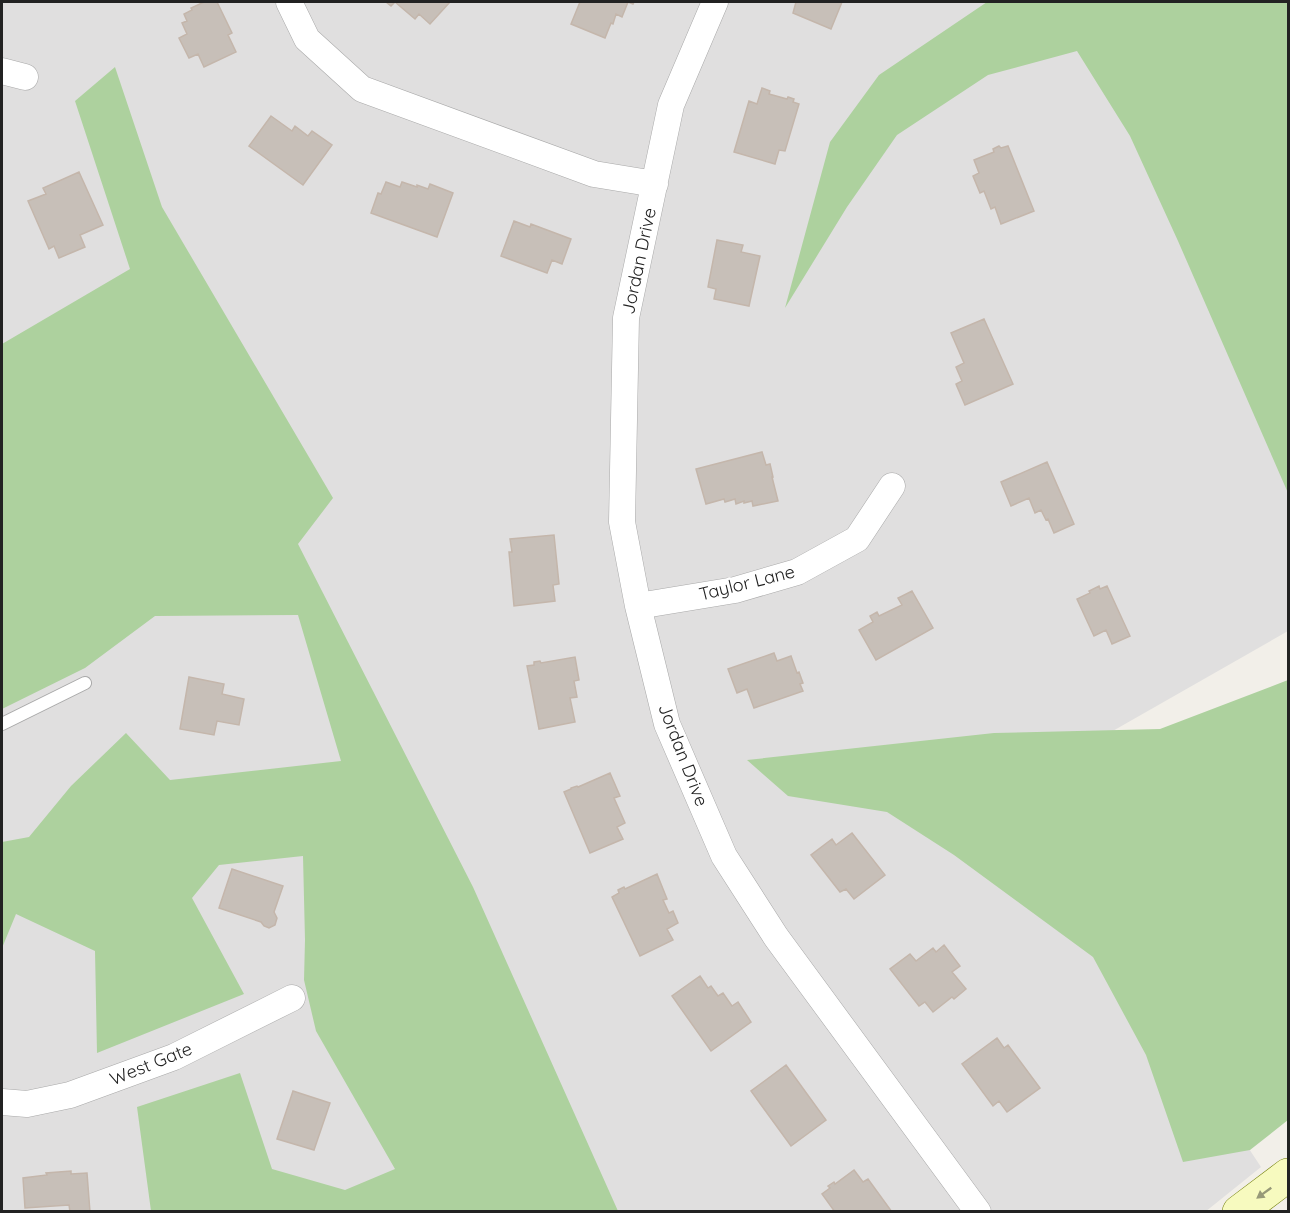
<svg xmlns="http://www.w3.org/2000/svg" width="1290" height="1213" font-family="Quicksand,sans-serif">
	<style>
		.residential { fill: #e0dfdf }
		.forest { fill: #add19e }
		.building { fill: #c7bfb8; stroke: #c4b6ab; stroke-width: 1.5 }
		.lines { fill: none; stroke-linecap: round; stroke-linejoin: round }
		.lane-casing { stroke: #a9a9a9; stroke-width: 14 }
		.street-casing { stroke: #a9a9a9; stroke-width: 27 }
		.secondary-casing { stroke: #707d05; stroke-width: 34 }
		.lane { stroke: #fff; stroke-width: 12 }
		.street { stroke: #fff; stroke-width: 26 }
		.secondary { stroke: #f7fabf; stroke-width: 33 }
		.oneway { fill: #979978 }
		.labels { text-anchor: middle; stroke-width: 5; stroke-linejoin: round; paint-order: stroke }
		.street-label { font-size: 18px; fill: #222; stroke: #fff }
	</style>
	<rect width="100%" height="100%" fill="#f2efe9"/>
	<path class="residential" d="M2,2H1087L1288,446V631L1011,789L1261,1167L1205,1212H2Z"/>
	<path class="forest" d="M987,2H1288V493L1178,241L1130,136L1077,51L988,75L897,135L847,207L785,308L830,142L879,75Z
		M115,67L162,207L333,498L298,544L473,887L618,1211H151L137,1107L240,1073L272,1169L345,1190L395,1169L316,1031L304,980L305,940L303,856L219,865L192,898L244,994L97,1053L95,951L16,914L2,948V842L29,837L71,786L126,733L170,780L341,761L298,615L155,616L85,668L2,709V344L130,269L75,101Z
		M1288,680V1120L1250,1150L1183,1162L1146,1055L1093,957L954,855L887,812L788,796L747,760L994,733L1160,729Z"/>
	<path class="building" d="M204,2H217L232,33L228,35L236,52L204,67L198,54L189,58L179,38L187,34L182,23L187,21L184,14L192,10L191,8Z
		M386,2H450L430,24L419,14L415,19L395,2L391,6Z
		M580,2H634L633,4L628,2L622,17L616,14L613,24L611,23L605,38L571,24Z
		M796,2H842L831,29L793,13Z
		M762,88L770,91L769,94L787,99L788,97L794,99L793,102L799,104L785,151L779,150L775,164L734,152L749,101L757,104Z
		M271,116L292,131L295,126L308,136L312,131L332,145L303,185L249,146Z
		M999,146L1001,148L1008,146L1034,211L1001,224L995,207L991,209L984,191L980,193L973,176L979,173L974,160L994,152L993,149Z
		M79,172L103,225L80,235L85,247L59,258L54,246L49,249L28,201L46,194L43,188Z
		M386,182L400,187L402,182L417,187V185L428,189L430,184L453,193L437,237L371,213L378,193L381,194Z
		M514,221L530,227L531,224L571,239L562,264L552,260L547,273L501,256Z
		M717,240L743,245L741,252L760,256L749,306L714,299L716,289L708,287Z
		M984,319L1013,384L965,405L956,384L962,381L956,367L964,363L951,333Z
		M762,452L766,465L770,464L773,477H772L778,501L753,506L752,501L744,503V501L736,504L735,499L725,502L724,499L706,504L696,469Z
		M1047,462L1074,524L1054,533L1048,519L1046,520L1041,510L1035,513L1029,498L1011,506L1001,482Z
		M554,535L559,584L553,585L555,601L514,606L509,552H512L510,539Z
		M1099,586L1100,589L1107,586L1130,636L1112,644L1106,630L1094,636L1077,599L1090,593L1089,591Z
		M912,591L933,628L876,660L859,630L873,622L870,616L877,612L879,616L902,605L898,598Z
		M774,653L777,661L791,656L797,673L799,672L803,683L800,684L803,691L754,708L747,689L737,693L728,669Z
		M575,657L579,680L574,681L577,697L570,698L575,722L539,729L527,666L534,665V662L540,661L541,663Z
		M189,677L224,684L222,694L244,699L239,725L217,721L214,735L180,729Z
		M610,773L620,796L614,798L625,823L617,827L623,839L590,853L564,792L571,789V788L577,786L578,787Z
		M852,833L885,875L854,899L846,889L840,892L811,855L832,839L836,845Z
		M232,869L283,886L274,912L277,918L275,925L269,928L264,926L261,922L219,908Z
		M657,874L667,899L663,900L669,913L673,911L678,923L667,929L673,940L640,956L612,897L619,893L618,890L624,887L625,889Z
		M944,945L960,966L952,972L966,989L954,999L952,997L933,1012L925,1002L919,1006L890,969L910,954L916,961L933,948L936,952Z
		M700,976L708,988L711,986L718,996L723,993L732,1006L738,1002L751,1022L711,1051L672,996Z
		M997,1038L1004,1048L1008,1045L1040,1088L1007,1112L999,1101L993,1106L962,1064Z
		M786,1065L826,1120L791,1146L751,1091Z
		M293,1091L330,1103L314,1150L277,1139Z
		M854,1170L863,1182L868,1179L892,1212H835L822,1194L830,1188L828,1186L834,1182L835,1184Z
		M71,1171V1174L87,1173L90,1212H70L69,1205L25,1208L23,1178L47,1175L46,1173Z"/>
	<g class="lines">
		<defs>
			<path id="lane" d="M2,724L85,683"/>
			<path id="street" d="M289,2L307,39L362,89L594,174L655,184
				M715,2L671,105L626,318L622,522L638,606L667,724L724,856L776,937L978,1212
				M2,71L25,77
				M638,606L735,590L797,572L857,539L892,486
				M2,1102L27,1104L70,1095L174,1057L292,998"/>
			<path id="secondary" d="M1239,1212L1288,1175"/>
		</defs>
		<use href="#lane" class="lane-casing"/>
		<use href="#street" class="street-casing"/>
		<use href="#secondary" class="secondary-casing"/>
		<use href="#lane" class="lane"/>
		<use href="#street" class="street"/>
		<use href="#secondary" class="secondary"/>
	</g>
	<defs><path id="oneway-solid" d="M-6-.8H1V-3.2L6.5 0L1 3.2V.8H-6Z" transform="scale(1.5)"/></defs>
	<use class="oneway" href="#oneway-solid" transform="translate(1264 1193) rotate(144)"/>
	<g class="labels">
		<g class="street-label">
			<text transform="translate(639 261) rotate(-78)" y="6">Jordan Drive</text>
			<text transform="translate(747 583) rotate(-14)" y="6">Taylor Lane</text>
			<text transform="translate(683 755) rotate(69)" y="6">Jordan Drive</text>
			<text transform="translate(151 1064) rotate(-22)" y="6">West Gate</text>
		</g>
	</g>
	<rect width="1290" height="1213" fill="none" stroke="#222222" stroke-width="6"/>
</svg>
